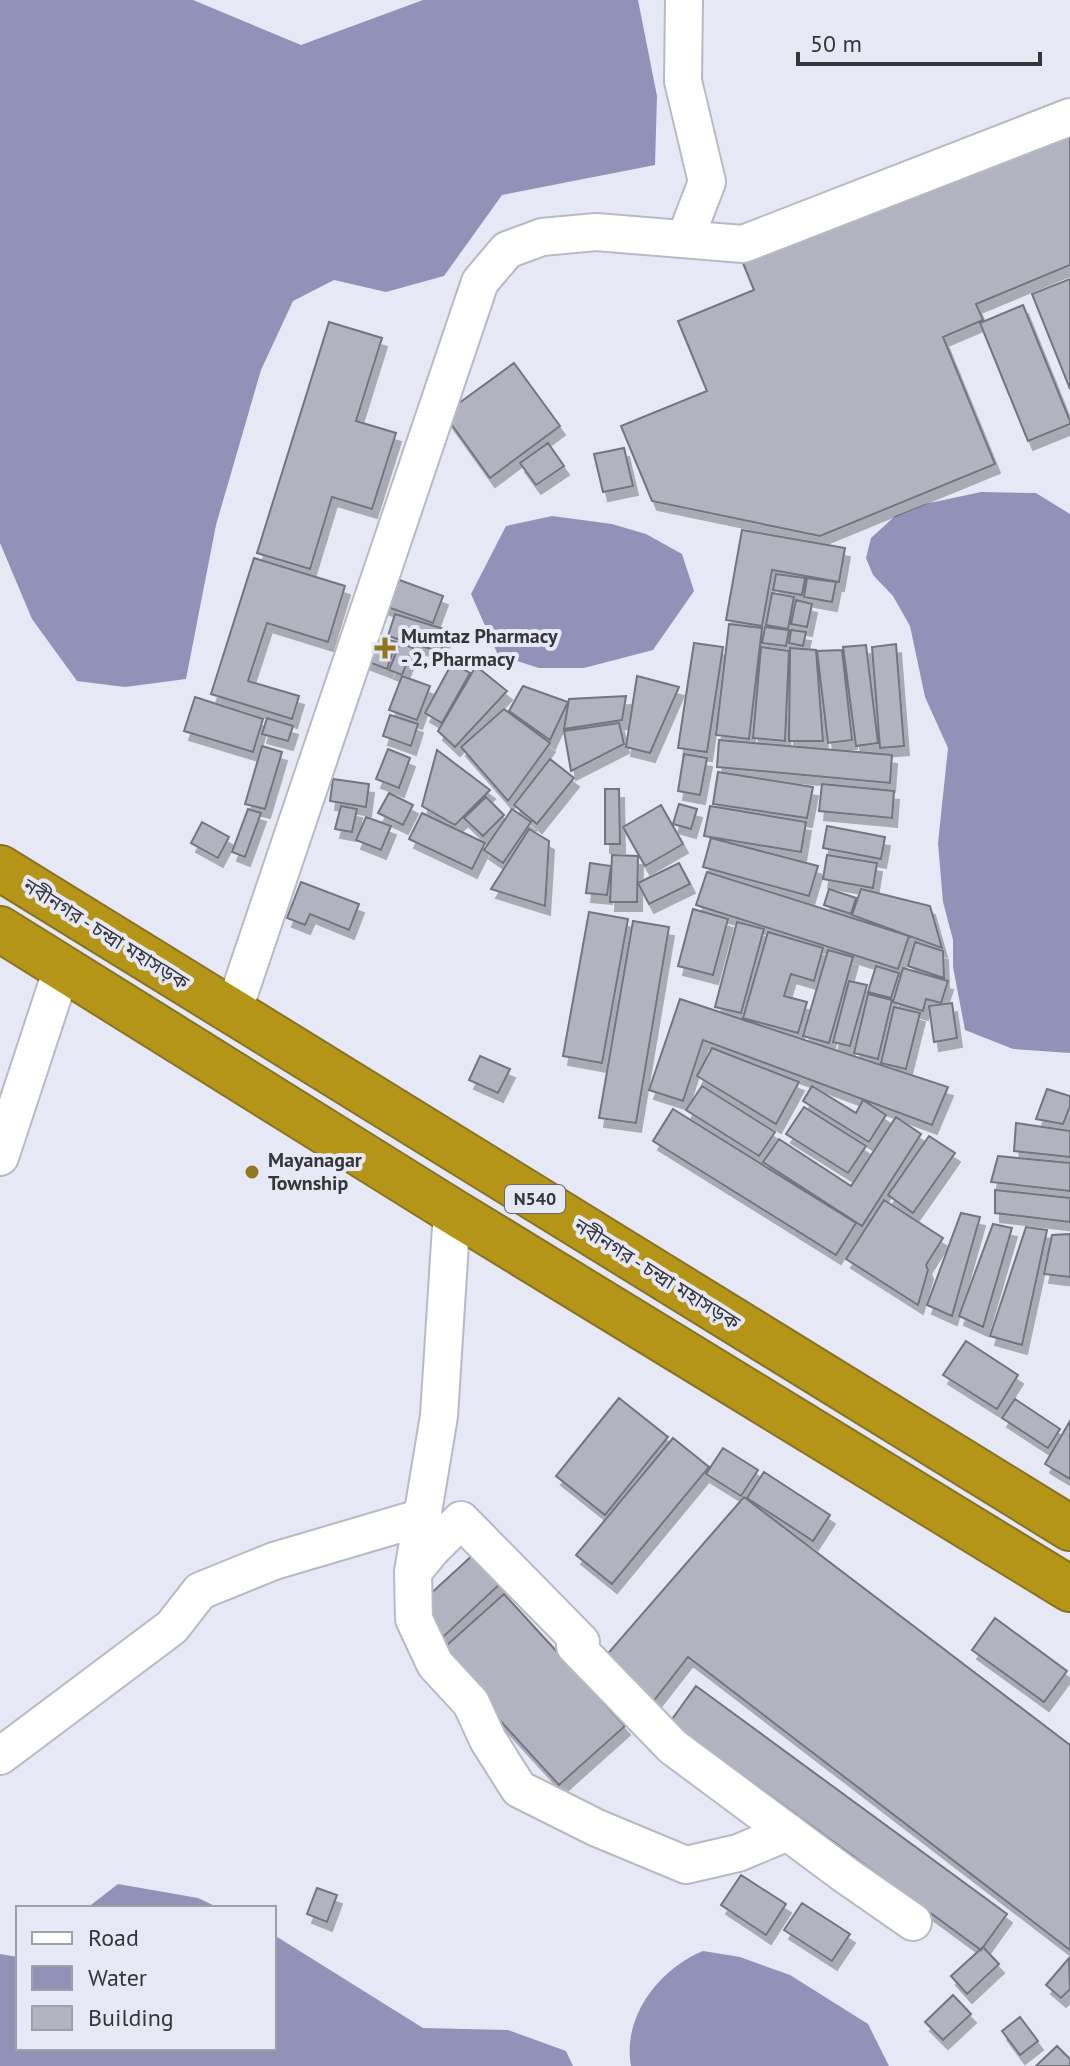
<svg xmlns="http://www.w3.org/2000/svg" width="1070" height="2066" font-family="'PT Sans','Noto Sans Bengali',sans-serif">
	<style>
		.water { fill: #9292b8 }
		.building { fill: #b2b3c0; stroke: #747480; stroke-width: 2; filter: url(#shadow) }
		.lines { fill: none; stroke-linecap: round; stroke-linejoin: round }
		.minor-casing { stroke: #b9b9c6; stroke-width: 40 }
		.highway-casing { stroke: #887323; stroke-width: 48 }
		.minor { stroke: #fff; stroke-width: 36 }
		.highway { stroke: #b49517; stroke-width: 44 }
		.poi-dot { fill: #8f771d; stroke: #e7e8f5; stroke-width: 3 }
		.labels { text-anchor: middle; stroke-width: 8; stroke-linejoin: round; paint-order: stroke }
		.shield { fill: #e7e8f5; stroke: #6a6b72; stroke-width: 2 }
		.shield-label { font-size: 18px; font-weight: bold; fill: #35353a }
		.poi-label { font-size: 20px; font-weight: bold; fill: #35353a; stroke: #e7e8f5; text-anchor: start }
		.street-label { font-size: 20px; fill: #35353a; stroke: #e7e8f5 }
	</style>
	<defs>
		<filter id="shadow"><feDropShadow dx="5" dy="9" stdDeviation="0" flood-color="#0004"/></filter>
	</defs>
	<rect width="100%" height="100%" fill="#e7e8f5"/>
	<path class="water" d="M0,0H193L301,45L423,0H638L657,96L655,165L502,195L444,276L386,292L334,280L293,301L261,370L216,525L186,679L125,687L77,681L32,619L0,543Z
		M981,492L1036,493L1070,514V1053L1013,1049L965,1030L953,967V940L943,902L938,843L948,748L925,697L910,626L893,596L873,575L866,558L871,538L895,516L925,504Z
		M552,516L612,524L646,534L682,554L694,591L653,650L584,668H539L498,655L471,594L506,526Z
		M118,1884L198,1898L219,1908H87Z
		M274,1935L423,2028L508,2030L566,2051L573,2066H0V1954L18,1957V2048H274Z
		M703,1951L740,1957L790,1975L868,2024L889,2066H631C622,2017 659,1969 703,1951Z"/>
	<path class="building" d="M1070,128V265L976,304L983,320L943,337L995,464L820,536L652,501L621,426L707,391L678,321L754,290L743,263Z
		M1070,279V389L1032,294Z
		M1023,305L1070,421V424L1028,441L980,323Z
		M329,322L382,338L356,421L396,433L372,509L332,497L310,569L257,553Z
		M514,363L560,426L490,478L444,414Z
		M548,443L564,466L536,485L520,463Z
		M624,448L633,486L603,492L594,454Z
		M742,530L845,548L839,582L772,570L762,626L726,620Z
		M254,558L345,586L328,642L267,623L248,681L299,696L292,719L211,694Z
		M776,574L805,578L802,595L773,590Z
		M386,575L443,596L433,623L376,603Z
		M807,578L836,582L832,602L804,597Z
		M772,593L794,597L788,629L766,625Z
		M796,600L812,604L807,627L791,624Z
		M395,614L447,630L441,652L388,636Z
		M729,624L762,628L749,739L716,735Z
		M765,627L789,630L786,646L762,643Z
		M791,630L806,632L803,646L789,643Z
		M367,632L396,642L387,669L358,658Z
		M400,643L413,648L402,675L389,670Z
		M694,643L723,647L707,752L678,748Z
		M896,644L904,746L880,748L872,647Z
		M866,645L878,743L856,746L843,647Z
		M761,647L789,651L785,741L753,738Z
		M790,648L816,650L823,741H789Z
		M842,650L852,740L828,743L817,651Z
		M452,663L470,673L442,723L425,713Z
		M476,666L507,691L455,747L438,731Z
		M402,676L430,686L417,720L389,710Z
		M637,676L679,687L650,753L626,747Z
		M523,686L568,702L550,740L509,711Z
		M626,696L622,720L564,729L569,699Z
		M195,697L263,719L253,752L184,731Z
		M504,709L550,743L508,801L461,747Z
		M390,715L418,724L411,746L383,736Z
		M267,718L293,726L288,741L262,734Z
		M619,723L624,744L571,771L564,731Z
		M719,740L892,755L890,783L717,767Z
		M262,746L282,752L265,809L245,804Z
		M388,749L410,758L399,788L376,779Z
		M437,750L490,790L455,825L422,806Z
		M684,754L707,758L700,795L678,791Z
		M550,759L574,778L537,824L514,805Z
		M718,772L813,787L807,818L713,804Z
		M333,779L369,784L366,807L330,801Z
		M822,784L894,791L892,818L819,811Z
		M605,789H619L620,844H605Z
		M389,793L413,805L403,825L378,813Z
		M486,797L504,815L483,836L464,818Z
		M679,804L697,809L691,829L673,824Z
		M661,805L683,844L645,866L623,827Z
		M341,806L357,809L352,832L335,829Z
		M710,806L806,822L801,852L704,836Z
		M248,809L261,813L245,857L232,852Z
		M512,809L531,822L503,863L484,850Z
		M422,813L485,843L472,869L409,839Z
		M366,817L391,826L381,850L356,840Z
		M202,822L229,837L218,858L191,843Z
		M827,826L885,837L881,859L823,848Z
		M529,829L549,841L545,906L491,889Z
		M711,838L818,866L809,896L703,867Z
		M612,855L638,856L637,902H610Z
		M827,855L877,863L873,888L823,879Z
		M590,863L611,866L607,895L586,893Z
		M679,863L690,884L649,904L638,883Z
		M707,872L909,936L898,969L696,905Z
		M301,882L359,904L349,930L310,914L305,925L287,918Z
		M829,889L856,898L851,914L824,905Z
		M861,889L930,906L942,948L852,915Z
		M693,909L728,919L713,975L678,966Z
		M589,912L628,919L602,1063L563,1056Z
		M633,921L669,927L636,1123L599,1118Z
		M737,922L764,929L741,1013L715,1007Z
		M768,932L823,948L814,981L791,974L784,996L807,1002L798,1033L743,1018Z
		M915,942L943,951L944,978L908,966Z
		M828,950L853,957L829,1043L803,1036Z
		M876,966L899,973L891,998L868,992Z
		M903,968L948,981L941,1003L926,999L923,1011L893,1002Z
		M849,981L867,985L850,1046L833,1042Z
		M868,994L892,1000L878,1059L854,1053Z
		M680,999L948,1087L932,1125L703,1040L683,1101L649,1090Z
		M952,1003L957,1038L934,1042L929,1006Z
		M894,1007L920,1013L906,1069L881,1063Z
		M712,1048L799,1082L776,1124L697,1076Z
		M480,1056L510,1069L498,1093L469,1080Z
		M702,1086L775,1132L759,1156L686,1110Z
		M812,1086L856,1113L863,1100L886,1115L869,1142L803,1101Z
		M1047,1089L1070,1096V1106L1063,1124L1036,1119Z
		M804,1107L866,1146L848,1173L786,1134Z
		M673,1109L856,1223L836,1255L653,1141Z
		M896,1117L921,1134L862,1226L763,1162L779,1139L851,1186Z
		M1016,1123L1070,1131V1157L1014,1151Z
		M929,1136L955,1153L913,1213L888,1195Z
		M998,1156L1070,1163V1191L991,1182Z
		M995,1190L1070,1198V1222L995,1213Z
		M884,1200L943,1238L926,1265L928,1270L918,1305L846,1259Z
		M961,1213L980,1217L952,1316L927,1305Z
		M993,1224L1012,1228L983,1327L959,1316Z
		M1026,1227L1047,1230L1022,1345L990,1336Z
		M1070,1234V1277L1044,1274L1052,1235Z
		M966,1341L1018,1375L997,1409L943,1375Z
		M619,1398L668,1437L605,1515L556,1476Z
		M1015,1399L1060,1429L1048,1448L1002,1418Z
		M1070,1421V1479L1045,1464Z
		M673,1438L709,1467L612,1584L576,1555Z
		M723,1448L758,1470L741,1496L706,1474Z
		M764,1472L830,1515L813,1541L747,1498Z
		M744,1497L1070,1745V1950L688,1657L649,1707L597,1666Z
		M474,1554L501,1583L443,1637L416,1607Z
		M504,1594L625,1726L559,1785L438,1653Z
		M995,1618L1067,1671L1044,1702L972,1650Z
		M696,1686L1007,1914L981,1950L670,1722Z
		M741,1875L786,1904L766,1935L721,1905Z
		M317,1888L337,1895L327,1922L307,1914Z
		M802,1903L850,1934L832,1961L784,1930Z
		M983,1947L999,1964L967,1994L951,1976Z
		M1069,1958L1070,1989L1061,1998L1046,1985Z
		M953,1995L971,2014L943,2040L925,2022Z
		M1020,2017L1038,2041L1020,2055L1002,2031Z
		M1057,2046L1070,2059V2066H1036Z"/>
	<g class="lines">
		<defs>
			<path id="minor" d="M684,0L683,81L707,182L685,239
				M233,1012L480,282L507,250L542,237L596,232L743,244L1070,117
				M0,1157L62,969
				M452,1211L439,1416L413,1572L432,1549L461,1520L581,1642L575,1646L673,1747L844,1874L913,1922
				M413,1572L414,1619L435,1664L471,1703L488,1740L519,1789L597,1828L686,1865L738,1853L788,1832
				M0,1756L172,1627L200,1591L274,1561L423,1517"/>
			<path id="highway" d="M0,868L1070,1528
				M0,929L452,1211L1070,1589"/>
		</defs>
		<use href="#minor" class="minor-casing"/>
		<use href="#highway" class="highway-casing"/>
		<use href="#minor" class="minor"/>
		<use href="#highway" class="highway"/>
	</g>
	<g class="poi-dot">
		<path d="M381 636h8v8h8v8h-8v8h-8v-8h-8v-8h8z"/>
		<circle cx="252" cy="1172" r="8"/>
	</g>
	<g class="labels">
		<rect class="shield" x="505" y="1185" width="60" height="28" rx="6"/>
		<g class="shield-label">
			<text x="535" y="1205">N540</text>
		</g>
		<g class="poi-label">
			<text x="401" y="643">Mumtaz Pharmacy<tspan x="401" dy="23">- 2, Pharmacy</tspan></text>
			<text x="268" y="1167">Mayanagar<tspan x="268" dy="23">Township</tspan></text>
		</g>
		<g class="street-label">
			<text transform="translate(106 934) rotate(32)" y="7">নবীনগর - চন্দ্রা মহাসড়ক</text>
			<text transform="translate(657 1274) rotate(32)" y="7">নবীনগর - চন্দ্রা মহাসড়ক</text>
		</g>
	</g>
	<rect x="16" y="1906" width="260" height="144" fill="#e7e8f5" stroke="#a0a0aa" stroke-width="2"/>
	<rect x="32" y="1932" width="40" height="12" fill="#ffffff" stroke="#a0a0aa" stroke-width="2"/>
	<text x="88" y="1946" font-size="24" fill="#35353a">Road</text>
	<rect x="32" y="1966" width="40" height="24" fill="#9292b8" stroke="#a0a0aa" stroke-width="2"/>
	<text x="88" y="1986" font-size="24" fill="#35353a">Water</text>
	<rect x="32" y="2006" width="40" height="24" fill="#b2b3c0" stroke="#a0a0aa" stroke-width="2"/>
	<text x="88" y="2026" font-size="24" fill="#35353a">Building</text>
	<path d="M798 52v12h242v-12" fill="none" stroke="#35353a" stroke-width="4"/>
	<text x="810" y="52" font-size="24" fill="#35353a" stroke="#e7e8f5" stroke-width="6" paint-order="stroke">50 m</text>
</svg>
